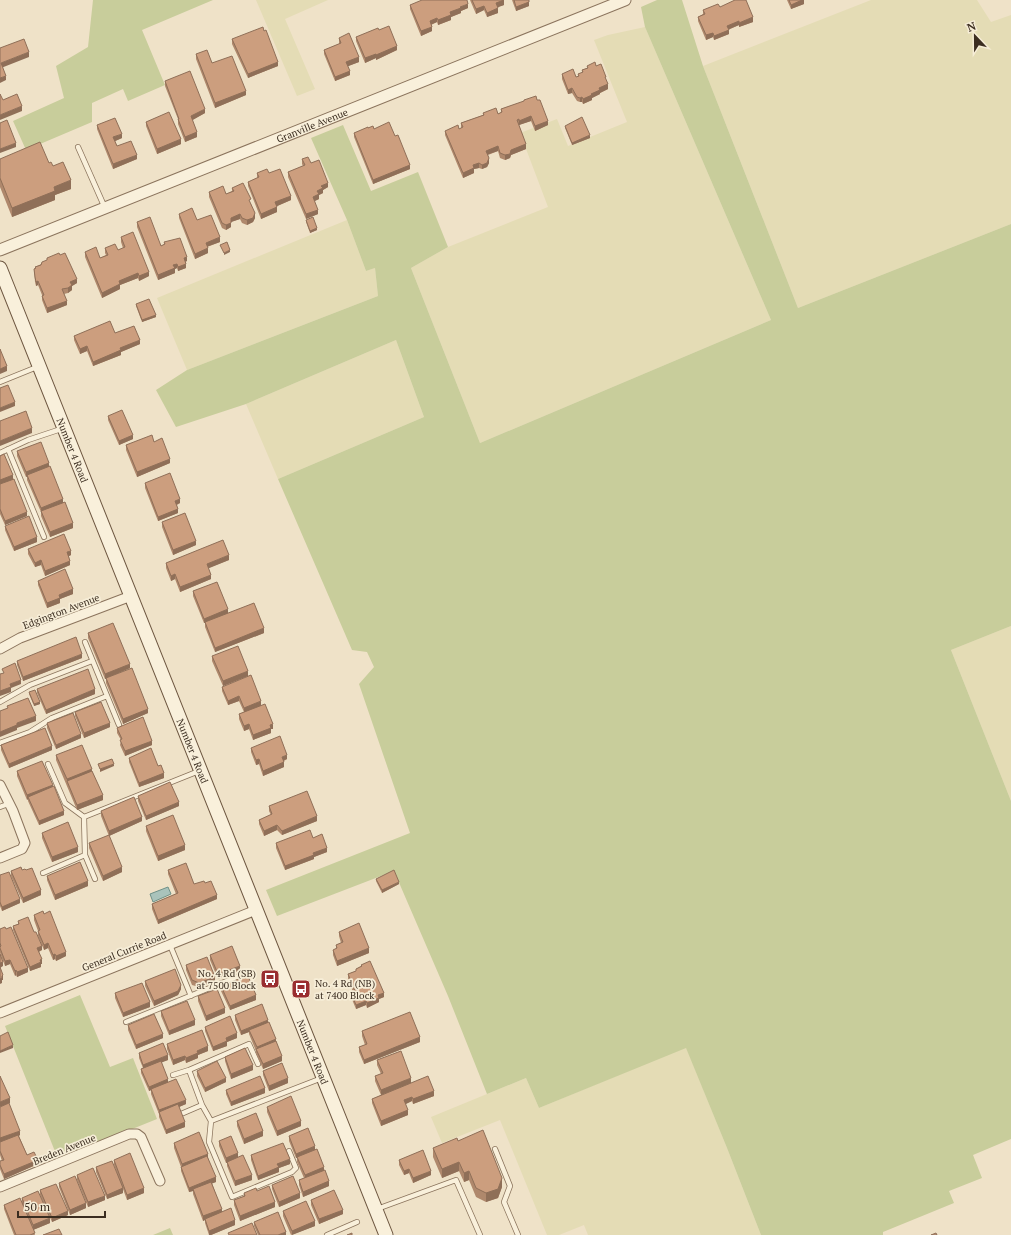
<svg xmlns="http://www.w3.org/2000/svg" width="1011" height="1235" font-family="'PT Serif',serif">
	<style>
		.farmland { fill: #e4dcb5 }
		.green { fill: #c8cd9b }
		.water { fill: #a9c3bb; stroke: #6f9188 }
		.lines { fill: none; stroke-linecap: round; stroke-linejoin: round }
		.service-casing { stroke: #8b745d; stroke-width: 6 }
		.minor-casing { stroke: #8b745d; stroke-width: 11 }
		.tertiary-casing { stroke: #8b745d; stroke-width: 13 }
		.secondary-casing { stroke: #6d5640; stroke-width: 15 }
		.service { stroke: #f9f0db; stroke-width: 4.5 }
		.minor { stroke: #f9f0db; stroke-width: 9 }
		.tertiary { stroke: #f9f0db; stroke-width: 11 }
		.secondary { stroke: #f9f0db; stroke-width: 13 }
		.wall { fill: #af886c }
		.shaded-wall { fill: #8f6f58 }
		.building { fill: #cc9e7e; stroke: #8f6f58 }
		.labels { text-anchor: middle; stroke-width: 3.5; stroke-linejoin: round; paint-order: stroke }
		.street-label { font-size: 10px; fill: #3b2d20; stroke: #f6edd7 }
		.poi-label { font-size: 10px; fill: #3b2d20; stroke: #f6edd7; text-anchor: end }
	</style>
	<rect width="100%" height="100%" fill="#efe2c8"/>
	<path class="farmland" d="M256,0H328L285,19L315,89L297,96Z
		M871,0H977L991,22L1011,15V224L798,308L703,66Z
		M645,27L771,320L480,443L411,268L448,247L548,207L520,133L557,119L568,146L627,122L594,40L608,35Z
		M347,220L366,271L375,268L378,296L187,370L157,298Z
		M396,340L424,417L278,479L246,404Z
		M1011,626V801L951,650Z
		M686,1047L727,1148L761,1235H588L584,1225L559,1235H547L500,1120L442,1143L431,1117L526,1078L539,1108Z"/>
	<path class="green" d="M93,0H213L142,30L165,85L128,101L123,89L92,103V122L26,150L13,121L64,98L56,66L88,47Z
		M657,0H682L703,66L798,308L1011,224V626L951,650L1011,801V1139L973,1155L982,1178L949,1191L954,1203L883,1232V1235H761L727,1148L686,1048L539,1108L526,1078L487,1094L448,996L394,871L277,916L266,890L410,833L359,684L374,667L367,652L352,650L278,479L424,417L396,340L246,404L176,427L156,390L187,370L378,296L375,268L366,271L347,220L311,138L343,125L371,191L418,172L448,247L411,268L480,443L771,320L645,27L641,7Z
		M80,995L110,1067L133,1058L157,1119L58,1159L5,1026Z
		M170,1228L173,1235H153Z"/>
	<path class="water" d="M168,887L171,894L153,902L150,894Z"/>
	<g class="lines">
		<defs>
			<path id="service" d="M78,147L105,208
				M0,382L37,367
				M8,449L44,537
				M0,453L28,440L64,428
				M85,642L119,725
				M0,702L30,685L92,661
				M0,743L30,732L52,718L107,696
				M48,764L65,803L84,817L85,855L95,879
				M0,807L8,804
				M84,817L199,771
				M43,873L85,855
				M170,945L191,996
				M126,1022L244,974
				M189,1070L202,1105L211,1121L209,1142L232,1197L292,1172L296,1168L289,1151
				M173,1075L189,1070L249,1044L258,1064
				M181,1114L202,1105
				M211,1121L322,1078
				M495,1149L510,1186L504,1202L518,1235
				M377,1209L456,1180L480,1235
				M327,1235L357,1222"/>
			<path id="minor" d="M0,649L20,638L131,596
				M0,785L13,811L25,843L22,849L0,858
				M0,1013L256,910
				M0,1187L129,1134H137L141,1137L160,1181"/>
			<g id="tertiary">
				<path id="s1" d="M0,250L625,0"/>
			</g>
			<g id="secondary">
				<path id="s2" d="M0,268L386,1235"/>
			</g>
		</defs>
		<use href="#service" class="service-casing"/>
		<use href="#minor" class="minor-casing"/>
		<use href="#tertiary" class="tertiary-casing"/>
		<use href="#secondary" class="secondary-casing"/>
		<use href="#service" class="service"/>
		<use href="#minor" class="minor"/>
		<use href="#tertiary" class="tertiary"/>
		<use href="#secondary" class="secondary"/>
	</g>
	<path class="wall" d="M470,0H504V5L497,7L498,13L487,17L484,10L476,14Z
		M512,0H529V6L516,11Z
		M787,0H804V4L791,9Z
		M410,5L468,8L461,11V13L451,17V20L438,25L437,22L431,25L432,31L421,36L410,9Z
		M720,7L753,22L739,27V25L728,30L729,34L714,40L713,37L706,40L698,21V17L703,14V10Z
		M379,30L397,50L376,60V58L365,63L356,41V37Z
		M339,38L359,62L348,66L350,75L335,81L324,54V50L339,44Z
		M232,39L278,66L248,78L232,44Z
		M196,54L212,63L246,95L215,108L196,59Z
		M587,66H596L606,80L608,89L600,93V94L592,98V100L583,104L582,102H580L577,101L572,93L568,94L562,79V74L576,77H578V74L582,73V70L587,68Z
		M165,81L205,113L192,120L197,137L185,142L178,124V119L165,86Z
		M524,100L548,125L535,131L531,121L519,125L526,149L511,155L510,158L505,160L500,158L498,151L488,155L489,163L487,167L482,169L479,168L474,169V173L463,178L445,135V131L459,129L461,128V123L483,115V113L498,114L501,112V109L524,102Z
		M146,122L181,144L157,154L146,126Z
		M97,125L122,138L115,141L117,146L137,159L113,169L97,129Z
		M565,126L590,138L572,145L565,128Z
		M368,128L374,129L395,136L410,169L373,184L354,137V133Z
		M0,159L49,163L53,166L71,189L55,195V200L12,217L0,187Z
		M302,159L311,163L328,187L323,190V193L319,195V199L314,201L318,214L306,219L288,177V172L303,166L302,164Z
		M257,173H269L291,200L277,206V212L261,219L248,186V182L257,178Z
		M232,188L251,204L255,218L253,222L247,225L242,223L240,219L231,222V227L226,230L222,228L209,197V192L226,194L232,191Z
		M179,214L197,220L220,242L207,247L208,253L195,259L179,218Z
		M306,220L317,230L310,233L306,222Z
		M137,222L161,246L164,244V242L187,261L185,262L186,268L178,271L177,268L175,269V273L158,280L137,227Z
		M121,237L149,276L139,281L138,278L120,285V289L102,298L85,257V252L100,258L106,255L105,253V248L118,250L123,248L121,242Z
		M60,255L77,283L72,286V290L68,293L64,294L67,305L47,313L42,300V295L38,285L36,286L35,282L34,269L35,268V267Z
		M136,304L156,317L142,322L136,306Z
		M115,333L140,344L121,352V355L93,366L87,351L80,354L74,340V336Z
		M108,416L133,439L119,445L108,420Z
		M154,442L170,463L137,477L126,450V445Z
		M17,451L49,466L73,528L50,537L41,516V512L27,480V476L26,477L17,456Z
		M0,456L13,479L27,516L5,525L0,514Z
		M145,483L180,503L177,505L178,513L158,521L145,488Z
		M162,522L196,545L173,555L162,527Z
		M5,526L37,542L14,551L5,530Z
		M28,549L71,555L69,556L70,565L45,576L41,565L35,567L28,554Z
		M229,560L208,568L211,579L180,592L175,579L171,581L166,568V563Z
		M38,581L73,594L60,599V603L47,608L38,585Z
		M193,591L228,613L264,633L215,652L205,627V623H204L193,596Z
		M88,633L130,668L105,679L88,638Z
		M212,656L248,676L223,686L212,661Z
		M82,658L23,681L17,665V661Z
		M106,678L148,713L123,724L106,683Z
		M222,687L261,705L273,729H271V733L253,740L249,729L244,731L239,719V714L244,712L239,701L228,705L222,691Z
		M37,689L95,694L46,714L37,693Z
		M29,692L40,704L34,706L29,694Z
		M75,712L110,727L84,738L75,716Z
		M47,723L81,738L56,749L47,728Z
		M117,728L152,745L125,756L120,745L121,740L117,733Z
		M1,745L52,750L9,768L1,750Z
		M251,748L287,759L284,761V767L263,776L259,764L256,765L251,752Z
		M56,755L92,771L103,800L77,810L56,760Z
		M129,758L158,766L164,778L139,787L129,762Z
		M17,771L53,787L64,815L39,825L28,801V799L27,800L17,776Z
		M138,796L179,806L146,820L138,801Z
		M269,806L317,821L282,835L277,830L264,836L259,824V820L271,815L269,811Z
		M101,811L142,821L109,836L101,816Z
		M146,826L185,850L158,861L146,831Z
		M42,833L78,852L52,862L42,838Z
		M313,838L327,852L314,857V859L285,870L276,848V843Z
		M89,843L122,872L103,881L89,848Z
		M22,870L41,895L23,903L11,876V871Z
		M168,870L194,884L205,883L217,899L158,924L152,909V904L176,894L168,874Z
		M0,875L20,903L2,911L0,906Z
		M47,876L88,886L55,900L47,880Z
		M376,879L399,884L382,893L376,881Z
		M34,915L66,956L56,961L55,959L53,960L48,948L44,950L38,936V931L34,920Z
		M18,921L42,950L39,952L42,964H41V967L30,971L13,930V926L18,924Z
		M0,929L28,972L17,977L16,975L15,976L10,964L5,966L0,953Z
		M339,932L369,953L337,966L333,955V950L336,949V945L341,943L339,936Z
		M210,955L240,970L218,979L210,960Z
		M186,965L215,981L199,987L192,985L186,970Z
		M361,965L384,997L379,999V1002L367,1008L366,1005L356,1009L351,997V993L353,992L348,979V974L356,971V969L361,966Z
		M145,981L181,989L178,995L154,1006L145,986Z
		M221,986L256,1000L230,1010L221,991Z
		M115,993L150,1007L123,1017L115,998Z
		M198,996L225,1013L206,1021L198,1001Z
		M161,1011L195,1025L169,1035L161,1016Z
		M235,1015L268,1022L276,1041L282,1061L263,1069L256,1053V1051L249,1034V1032L241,1035L235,1020Z
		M128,1025L163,1038L136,1049L128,1030Z
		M205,1027L237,1038L227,1042V1046L213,1051L205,1031Z
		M362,1031L420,1042L364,1064L359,1052V1047L365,1045L362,1036Z
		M167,1044L208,1051L198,1055V1058L186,1063L185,1060L173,1065L167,1049Z
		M139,1053L168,1060L161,1062L168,1082L186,1104L179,1107L185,1127L166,1134L159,1117V1114L151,1094V1090L149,1091L141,1073V1069L143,1068L139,1058Z
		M225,1057L253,1070L231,1079L225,1061Z
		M377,1060L411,1083L434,1096L413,1104L412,1101L405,1104L408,1115L381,1126L372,1103V1099L381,1095L375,1081V1076L381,1074L377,1065Z
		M197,1071L226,1082L205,1092L197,1076Z
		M263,1071L288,1083L269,1091L263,1075Z
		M226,1090L265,1093L231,1106L226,1094Z
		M0,1107L20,1135L19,1136L27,1155L38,1164L4,1179L0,1169V1161H2L0,1155Z
		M267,1107L301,1126L277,1136L267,1112Z
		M237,1121L263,1136L244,1144L237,1126Z
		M289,1136L315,1150L329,1186L303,1197L299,1185V1180L304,1178L297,1162V1158H296L289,1141Z
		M219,1141L238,1157L252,1180L235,1186L227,1166V1163H226L219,1146Z
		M458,1141L502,1187L498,1198L486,1202L476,1197L469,1180L464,1182L459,1171L442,1178L433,1157V1148Z
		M174,1143L208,1158L216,1182L212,1183L222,1212L235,1225L211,1235H209L205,1223V1220L203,1221L193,1194V1191L189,1192L181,1171V1167L174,1148Z
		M251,1155L290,1164L279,1168V1172L258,1180L251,1160Z
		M114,1160L144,1193L127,1200L123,1189V1193L107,1199L96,1172V1167L118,1176L114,1165Z
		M399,1160L431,1175L413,1183L409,1173L404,1175L399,1165Z
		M77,1175L105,1200L88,1207L77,1180Z
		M59,1183L86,1208L70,1215L59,1187Z
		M272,1185L300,1198L279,1207L272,1189Z
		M40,1190L68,1215L52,1222L40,1195Z
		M257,1191L275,1207L240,1221L234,1205V1200L244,1196V1193Z
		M22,1198L50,1223L33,1230L35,1235H14L4,1209V1205L22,1202Z
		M311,1200L343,1214L319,1224L311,1205Z
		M283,1211L315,1226L291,1235L283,1216Z
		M254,1222L286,1235H258L254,1226Z"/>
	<path class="shaded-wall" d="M504,0V5L496,8V3Z
		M802,0H804V4L791,9V5Z
		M529,2V6L516,11V7Z
		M468,4V8L461,11V13L451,17V20L438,25V20L450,12L460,7Z
		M484,6V10L476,14V9Z
		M498,8V13L487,17V13Z
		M753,17V22L739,27V23Z
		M437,18V22L430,25V21Z
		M739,21V25L727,30V26Z
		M432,27V31L421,36V31Z
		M729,30V34L714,40V36Z
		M713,33V37L706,40V35Z
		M397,46V50L376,60V55Z
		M29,52V57L1,68V63Z
		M376,54V58L365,63V58Z
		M359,57V62L346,67V62Z
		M278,62V66L248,78V74Z
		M350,71V75L335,81V77Z
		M6,76V80L0,83V78Z
		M608,84V89L600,93V94L592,98V100L583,104V99L599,88Z
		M572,88V93L568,94V90Z
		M246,91V95L215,108V103Z
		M582,97V102H580V98Z
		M22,106V111L0,120V115Z
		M205,109V113L191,121V116Z
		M531,116V121L519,125V121Z
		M548,121V125L535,131V126Z
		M197,132V137L185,142V137Z
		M122,134V138L113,142V137Z
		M590,135V138L572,145V143Z
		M181,139V144L157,154V149Z
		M16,143V147L0,153V149Z
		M526,144V149L511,155L510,158L505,160V155L511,150Z
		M498,146V151L486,155V151Z
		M137,155V159L113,169V164Z
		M489,158V163L487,167L482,169V165Z
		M479,163V168L474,169V173L463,178V173L473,165Z
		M410,165V169L373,184V180Z
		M71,180V189L55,195V200L12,217V208L54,187Z
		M328,183V187L323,190V193L319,195V199L313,202V197L321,186Z
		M291,196V200L275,207V202Z
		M277,207V212L261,219V214Z
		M318,210V214L306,219V214Z
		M255,213V218L253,222L247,225V220Z
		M240,214V219L231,222V218Z
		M231,223V227L226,230V225Z
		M317,228V230L310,233V231Z
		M220,237V242L206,247V243Z
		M208,248V253L195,259V254Z
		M230,250V252L224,255V253Z
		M187,257V261L184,262V258Z
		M177,264V268L175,269V273L158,280V275L173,265Z
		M186,264V268L178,271V267Z
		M149,272V276L139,281V276Z
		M138,273V278L120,285V289L102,298V293L119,281Z
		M77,279V283L72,286V290L68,293V288L70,282Z
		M38,281V285L36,286V282Z
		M67,301V305L47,313V308Z
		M156,315V317L142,322V320Z
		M140,340V344L121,352V355L93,366V362L120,348Z
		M87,346V351L80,354V349Z
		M7,366V371L0,374V369Z
		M15,402V406L0,412V408Z
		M32,428V433L0,446V441Z
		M133,435V439L119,445V441Z
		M170,459V463L137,477V472Z
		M49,463V467L26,477V472Z
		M13,475V480L0,485V480Z
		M63,499V504L41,513V508Z
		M180,499V503L175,505V501Z
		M178,509V513L158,521V517Z
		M27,512V516L5,525V521Z
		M73,523V528L50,537V532Z
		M37,537V542L14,551V547Z
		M196,541V545L173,555V550Z
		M71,551V555L67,557V552Z
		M229,555V560L207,569V564Z
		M41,560V565L35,567V563Z
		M70,561V565L45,576V571Z
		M175,574V579L171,581V576Z
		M211,575V579L180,592V587Z
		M73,589V594L60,599V603L47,608V603L59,595Z
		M228,609V614L204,623V619Z
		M264,628V633L215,652V648Z
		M82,654V658L23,681V677Z
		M130,664V668L105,679V674Z
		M248,671V676L223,686V681Z
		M21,680V684L11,688V692L0,696V691L10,684Z
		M95,689V694L46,714V710Z
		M239,696V701L228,705V701Z
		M261,701V706L244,713V708Z
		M40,702V704L34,706V704Z
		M148,709V713L123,724V719Z
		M36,716V721L17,728V730L0,737V732L17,723Z
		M110,723V727L84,738V733Z
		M249,724V729L244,731V726Z
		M273,724V729H271V733L253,740V735Z
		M81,734V738L56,749V745Z
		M152,741V745L125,756V751Z
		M52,746V750L9,768V764Z
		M287,755V759L282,761V757Z
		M259,759V764L256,765V760Z
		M284,762V767L263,776V771Z
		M114,764V766L100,772V769Z
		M92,769V774L67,781V779Z
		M164,773V778L139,787V783Z
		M53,785V790L28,797V799L27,800V795Z
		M103,795V800L77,810V805Z
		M179,802V806L146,820V816Z
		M64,811V815L39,825V821Z
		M317,816V821L282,835V831Z
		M142,817V821L109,836V831Z
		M277,825V830L264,836V831Z
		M185,845V850L158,861V856Z
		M78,847V852L52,862V857Z
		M327,848V852L314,857V859L285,870V866L313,853Z
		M122,867V872L103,881V876Z
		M88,881V886L55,900V895Z
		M399,882V884L382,893V890Z
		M41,890V895L23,903V898Z
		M217,895V899L158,924V920Z
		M20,899V903L2,911V907Z
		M48,943V948L44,950V945Z
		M42,946V950L37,952V948Z
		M369,948V953L337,966V961Z
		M66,952V956L56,961V956Z
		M55,954V959L53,960V955Z
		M42,959V964H41V967L30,971V967Z
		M10,960V964L5,966V961Z
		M3,962V966L0,968V963Z
		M240,966V970L218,979V974Z
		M28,968V972L17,977V972Z
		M16,970V975L15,976V971Z
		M3,975V980H2V983L0,984V979L2,976Z
		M215,977V981L199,987V983Z
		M181,985V989L178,995L154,1006V1001Z
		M384,993V997L379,999V1002L367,1008V1003L378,995Z
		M256,995V1000L230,1010V1006Z
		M366,1001V1005L356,1009V1005Z
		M150,1002V1007L123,1017V1013Z
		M225,1008V1013L206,1021V1016Z
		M195,1020V1025L169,1035V1031Z
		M268,1020V1025L249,1030V1032L241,1035V1031Z
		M237,1033V1038L227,1042V1046L213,1051V1047L226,1038Z
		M163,1034V1038L136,1049V1045Z
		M420,1037V1042L364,1064V1060Z
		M276,1039V1044L257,1050V1047Z
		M13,1045V1048L0,1053V1051Z
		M208,1046V1051L198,1055V1058L186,1063V1058L197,1051Z
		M168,1055V1060L143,1070V1065Z
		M185,1056V1060L173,1065V1060Z
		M282,1056V1061L263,1069V1064Z
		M253,1065V1070L231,1079V1074Z
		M226,1078V1082L205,1092V1088Z
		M288,1078V1083L269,1091V1086Z
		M411,1078V1083L381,1095V1090Z
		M168,1079V1083L149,1091V1087Z
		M265,1088V1093L231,1106V1102Z
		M434,1091V1096L413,1104V1099Z
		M412,1097V1101L404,1105V1100Z
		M10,1098V1103L0,1107V1102Z
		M186,1100V1104L160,1115L159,1110Z
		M408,1110V1115L381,1126V1121Z
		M301,1121V1126L277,1136V1131Z
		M185,1122V1127L166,1134V1130Z
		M20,1131V1135L0,1143V1138Z
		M263,1131V1136L244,1144V1139Z
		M315,1146V1150L296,1158V1154Z
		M238,1153V1158L226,1163V1158Z
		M208,1154V1158L182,1169V1164Z
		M290,1159V1164L279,1168V1172L258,1180V1176L277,1164Z
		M38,1160V1164L4,1179V1174Z
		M459,1162V1171L442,1178V1169Z
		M324,1167V1172L305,1179V1175Z
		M409,1169V1173L404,1175V1171Z
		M431,1171V1175L413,1183V1178Z
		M469,1171V1180L464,1182V1173Z
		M252,1175V1180L235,1186V1181Z
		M216,1177V1182L193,1191V1189V1191L189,1192V1188Z
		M502,1178V1187L498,1198L486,1202V1193Z
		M329,1181V1186L303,1197V1192Z
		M123,1188V1193L107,1199V1195Z
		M144,1188V1193L127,1200V1195Z
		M300,1193V1198L279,1207V1202Z
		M105,1196V1200L88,1207V1202Z
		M275,1202V1207L240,1221V1216Z
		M86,1203V1208L70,1215V1210Z
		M222,1209V1214L205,1219V1220L203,1221V1216Z
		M343,1210V1214L319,1224V1219Z
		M68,1211V1215L52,1222V1218Z
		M50,1218V1223L33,1230V1225Z
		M235,1220V1225L211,1235H209V1231Z
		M315,1221V1226L292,1235V1231Z
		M286,1232V1235H278Z"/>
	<path class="building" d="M422,0H467L468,4L460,7L461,8L450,12L451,15L438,20L437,18L430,21L432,27L421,31L410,5Z
		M472,0H504L496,3L498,8L487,13L484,6L476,9Z
		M514,0H529V2L516,7Z
		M735,0H746L753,17L739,23V21L727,26L729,30L714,36L713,33L706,35L698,17L705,14L703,10L718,4L720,7Z
		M789,0H802L791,5Z
		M389,26L397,46L376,55V54L365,58L356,37L378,28L379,30Z
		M263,27L264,31L266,30L278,62L248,74L232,39Z
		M349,33L359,57L346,62L350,71L335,77L324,50L341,43L339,38Z
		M24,39L29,52L1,63L6,76L0,78V48Z
		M207,50L212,63L232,56L246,91L215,103L196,54Z
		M595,62L596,66L601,64L606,77H605L608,84L599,88L600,90L591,94L592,95L583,99L582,97L580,98L577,97L572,88L568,90L562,74L573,69L576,77L579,76L578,74L583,72L582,70L588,68L587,66Z
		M190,71L205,109L191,116L197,132L185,137L178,119H179L165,81Z
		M0,94L3,100L17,94L22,106L0,115Z
		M536,96L537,100H540L548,121L535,126L531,116L519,121V119L517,120L526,144L511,150L510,154L505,155L500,153L498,146L486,151L489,158L487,163L482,165L479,163L473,165L474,168L463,173L445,131L458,125L459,129L463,127L461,123L484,115L483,113L496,108L498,114L502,112L501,109L524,101V100Z
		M169,112L181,139L157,149L146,122Z
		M582,117L590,135L572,143L565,126Z
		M115,118L122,134L113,137L117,146L131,141L137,155L113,164L97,125Z
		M7,120L16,143L0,149V123Z
		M389,122L395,136L398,135L410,165L373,180L354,133L368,127V128L373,126L374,129Z
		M40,142L49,163L51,162L53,166L63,162L71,180L54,187L55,191L12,208L0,178V159Z
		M308,157L311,163L319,160L328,183L321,186L323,188L317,191L319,194L313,197L318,210L306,214L288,172L305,165L302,159Z
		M267,169L269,173L280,169L291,196L275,202L277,207L261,214L248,182L259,177L257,173Z
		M243,183L251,199L249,200L255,213L253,218L247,220L242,218L240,214L231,218V223L226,225L222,223L209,192L223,186L226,194L234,191L232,188Z
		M192,208L197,220L211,215L220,237L206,243L208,248L195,254L179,214Z
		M150,217L161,246L165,244L164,242L180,238L187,257L184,258L186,264L178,267L177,264L173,265L175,268L158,275L137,222Z
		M313,217L317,228L310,231L306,220Z
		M133,232L149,272L139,276L138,273L119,281L120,284L102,293L85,252L96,247L100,258L108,255L105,248L115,244L118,250L125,247L121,237Z
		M227,242L230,250L224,253L220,245Z
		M59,253L60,255L65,253L77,279L70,282L72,285L68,288L62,289L67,301L47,308L42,296L44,295L38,281L36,282L35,277L34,269L36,268L35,267L41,265L42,262L47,260V258Z
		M149,299L156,315L142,320L136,304Z
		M110,321L115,333L134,326L140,340L120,348L121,350L93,362L87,346L80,349L74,336Z
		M0,349L7,366L0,369Z
		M8,385L15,402L0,408V388Z
		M122,410L133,435L119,441L108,416Z
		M26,411L32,428L0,441V421Z
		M152,435L154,442L162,438L170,459L137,472L126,445Z
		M41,442L49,463L26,472L17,451Z
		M4,454L13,475L0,480V456Z
		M50,466L63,499L41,508L27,475Z
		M170,473L180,499L175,501L178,509L158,517L145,483Z
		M14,479L27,512L5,521L0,509V484Z
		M65,502L73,523L50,532L41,511Z
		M185,513L196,541L173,550L162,522Z
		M29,516L37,537L14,547L5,526Z
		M64,534L71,551L67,552L70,561L45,571L41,560L35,563L28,549Z
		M223,540L229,555L207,564L211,575L180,587L175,574L171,576L166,563Z
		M65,569L73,589L59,595L60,598L47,603L38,581Z
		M217,582L228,609L204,619L193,591Z
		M254,603L264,628L215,648L205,622Z
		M113,623L130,664L105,674L88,633Z
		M76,637L82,654L23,677L17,661Z
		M238,646L248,671L223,681L212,656Z
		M15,663L21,680L10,684L11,687L0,691V674L4,673L2,669Z
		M132,668L148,709L123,719L106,678Z
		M88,669L95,689L46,710L37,689Z
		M251,675L261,701L244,708L239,696L228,701L222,687Z
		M35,690L40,702L34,704L29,692Z
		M28,698L36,716L17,723V725L0,732V711L8,708L7,706Z
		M101,702L110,723L84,733L75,712Z
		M265,704L273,724L270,725L271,728L253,735L249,724L244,726L239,714Z
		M73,713L81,734L56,745L47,723Z
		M143,717L152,741L125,751L120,740L122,739L117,728Z
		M45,728L52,746L9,764L1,745Z
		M280,736L287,755L282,757L284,762L263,771L259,759L256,760L251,748Z
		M82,745L92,769L67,779L56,755Z
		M151,748L158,766L161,765L164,773L139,783L129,758Z
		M112,759L114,764L100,769L98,764Z
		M42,761L53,785L27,795L17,771Z
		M92,771L103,795L77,805L67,781Z
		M170,782L179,802L146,816L138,796Z
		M54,786L64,811L39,821L28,797Z
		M307,791L317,816L282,831L277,825L264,831L259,820L272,814L269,806Z
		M134,797L142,817L109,831L101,811Z
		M173,815L185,845L158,856L146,826Z
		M68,822L78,847L52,857L42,833Z
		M310,830L313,838L322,834L327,848L313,853L314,855L285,866L276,843Z
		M109,835L122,867L103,876L89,843Z
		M80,862L88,881L55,895L47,876Z
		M186,863L194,884L204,881L205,883L211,881L217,895L158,920L152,904L178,893L168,870Z
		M21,867L22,870L25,869L26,870L32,868L41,890L23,898L11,871Z
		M394,870L399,882L382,890L376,879Z
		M9,872L20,899L2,907L0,902V875Z
		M43,911L44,914L50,911L66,952L56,956L55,954L53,955L48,943L44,945L38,931L40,930L34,915Z
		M28,917L34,932H36L42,946L37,948L42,959L40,960L41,962L30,967L13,926L19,924L18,921Z
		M359,923L369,948L337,961L333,950L337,948L336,945L343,942L339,932Z
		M5,927L6,929L11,927L28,968L17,972L16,970L15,971L10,960L5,961L0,948V947L1,946L0,943V929Z
		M232,946L240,966L218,974L210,955Z
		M0,954L3,962L0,963Z
		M207,957L215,977L199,983L192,980L186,965Z
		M370,961L384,993L378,995L379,998L367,1003L366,1001L356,1005L351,993L355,991L348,974L356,971V969L362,966L361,965Z
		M0,967L3,975L2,976V978L0,979Z
		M175,969L181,985L178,991L154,1001L145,981Z
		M248,976L256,995L230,1006L221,986Z
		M142,983L150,1002L123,1013L115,993Z
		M217,989L225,1008L206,1016L198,996Z
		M187,1001L195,1020L169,1031L161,1011Z
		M262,1004L268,1020L241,1031L235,1015Z
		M410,1012L420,1037L364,1060L359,1047L367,1044L362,1031Z
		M154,1014L163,1034L136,1045L128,1025Z
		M230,1016L237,1033L226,1038L227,1041L213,1047L205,1027Z
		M269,1022L276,1039L257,1047L249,1030Z
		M202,1030L208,1046L197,1051L198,1053L186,1058L185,1056L173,1060L167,1044Z
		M8,1032L13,1045L0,1051V1036Z
		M276,1041L282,1056L263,1064L256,1049Z
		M163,1043L168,1055L143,1065L139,1053Z
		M245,1048L253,1065L231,1074L225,1057Z
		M401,1051L411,1078L381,1090L375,1076L383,1073L377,1060Z
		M161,1061L168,1079L149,1087L141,1069Z
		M217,1061L226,1078L205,1088L197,1071Z
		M282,1063L288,1078L269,1086L263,1071Z
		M0,1076L10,1098L0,1102Z
		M260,1076L265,1088L231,1102L226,1090Z
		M428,1076L434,1091L413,1099L412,1097L404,1100L408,1110L381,1121L372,1099Z
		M176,1079L186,1100L159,1110L151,1089Z
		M291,1096L301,1121L277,1131L267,1107Z
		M9,1103L20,1131L0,1138V1107Z
		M178,1104L185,1122L166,1130L159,1112Z
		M256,1113L263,1131L244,1139L237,1121Z
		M308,1128L315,1146L296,1154L289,1136Z
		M483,1130L502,1178L498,1189L486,1193L476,1188L469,1171L464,1173L459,1162L442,1169L433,1148L457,1138L458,1141Z
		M199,1132L208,1154L182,1164L174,1143Z
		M18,1135L27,1155L34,1152L38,1160L4,1174L0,1165V1161L4,1160L0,1151V1142Z
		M231,1136L238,1153L226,1158L219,1141Z
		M283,1143L290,1159L277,1164L279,1167L258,1176L251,1155Z
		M317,1149L324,1167L305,1175L297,1157Z
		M423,1150L431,1171L413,1178L409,1169L404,1171L399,1160Z
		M130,1153L144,1188L127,1195L114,1160Z
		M243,1155L252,1175L235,1181L227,1162Z
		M207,1156L216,1177L189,1188L181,1167Z
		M112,1161L123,1188L107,1195L96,1167Z
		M93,1168L105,1196L88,1202L77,1175Z
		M325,1170L329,1181L303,1192L299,1180Z
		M75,1176L86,1203L70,1210L59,1183Z
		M293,1176L300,1193L279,1202L272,1185Z
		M211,1182L222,1209L203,1216L193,1189Z
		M56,1184L68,1211L52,1218L40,1190Z
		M269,1186L275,1202L240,1216L234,1200L245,1196L244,1193L256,1188L257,1191Z
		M334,1190L343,1210L319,1219L311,1200Z
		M38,1191L50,1218L33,1225L22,1198Z
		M20,1198L35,1233L30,1235H16L4,1205Z
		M306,1201L315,1221L292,1231L283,1211Z
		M231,1208L235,1220L209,1231L205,1219Z
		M278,1212L286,1232L278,1235H260L254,1222Z
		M252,1223L257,1235H229L228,1233Z
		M59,1229L62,1235H43Z
		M352,1233V1235H347Z
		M936,1233L937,1235H931Z"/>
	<defs>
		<symbol id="bus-square" viewBox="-11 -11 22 22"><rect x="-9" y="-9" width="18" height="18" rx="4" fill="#9a2d2f" stroke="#f6edd7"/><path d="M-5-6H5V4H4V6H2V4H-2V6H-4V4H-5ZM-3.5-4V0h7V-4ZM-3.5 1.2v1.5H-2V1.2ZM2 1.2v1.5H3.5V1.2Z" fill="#fff"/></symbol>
	</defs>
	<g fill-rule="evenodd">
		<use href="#bus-square" x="259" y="968" width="22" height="22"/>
		<use href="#bus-square" x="290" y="978" width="22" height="22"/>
	</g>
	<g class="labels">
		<g class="street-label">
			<text dy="4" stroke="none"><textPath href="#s1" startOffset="336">Granville Avenue</textPath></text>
			<text dy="4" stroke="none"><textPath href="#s2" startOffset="196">Number 4 Road</textPath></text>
			<text transform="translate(61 611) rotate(-21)" y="4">Edgington Avenue</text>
			<text dy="4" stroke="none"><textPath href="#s2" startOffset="520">Number 4 Road</textPath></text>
			<text transform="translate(124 951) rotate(-22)" y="4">General Currie Road</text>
			<text dy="4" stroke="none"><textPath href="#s2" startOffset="844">Number 4 Road</textPath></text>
			<text transform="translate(64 1149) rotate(-22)" y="4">Breden Avenue</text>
		</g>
		<g class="poi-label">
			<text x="256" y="977">No. 4 Rd (SB)<tspan x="256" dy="12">at 7500 Block</tspan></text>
			<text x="315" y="987" text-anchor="start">No. 4 Rd (NB)<tspan x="315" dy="12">at 7400 Block</tspan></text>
		</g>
	</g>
	<g transform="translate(975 36) rotate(338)" stroke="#f6edd7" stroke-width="3" paint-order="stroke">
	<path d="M0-3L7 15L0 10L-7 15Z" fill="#3b2d20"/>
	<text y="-6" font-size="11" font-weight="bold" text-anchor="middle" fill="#3b2d20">N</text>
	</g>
	<path d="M18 1211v6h87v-6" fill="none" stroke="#3b2d20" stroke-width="2"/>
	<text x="24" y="1211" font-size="12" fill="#3b2d20" stroke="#f6edd7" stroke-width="3" paint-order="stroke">50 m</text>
</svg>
